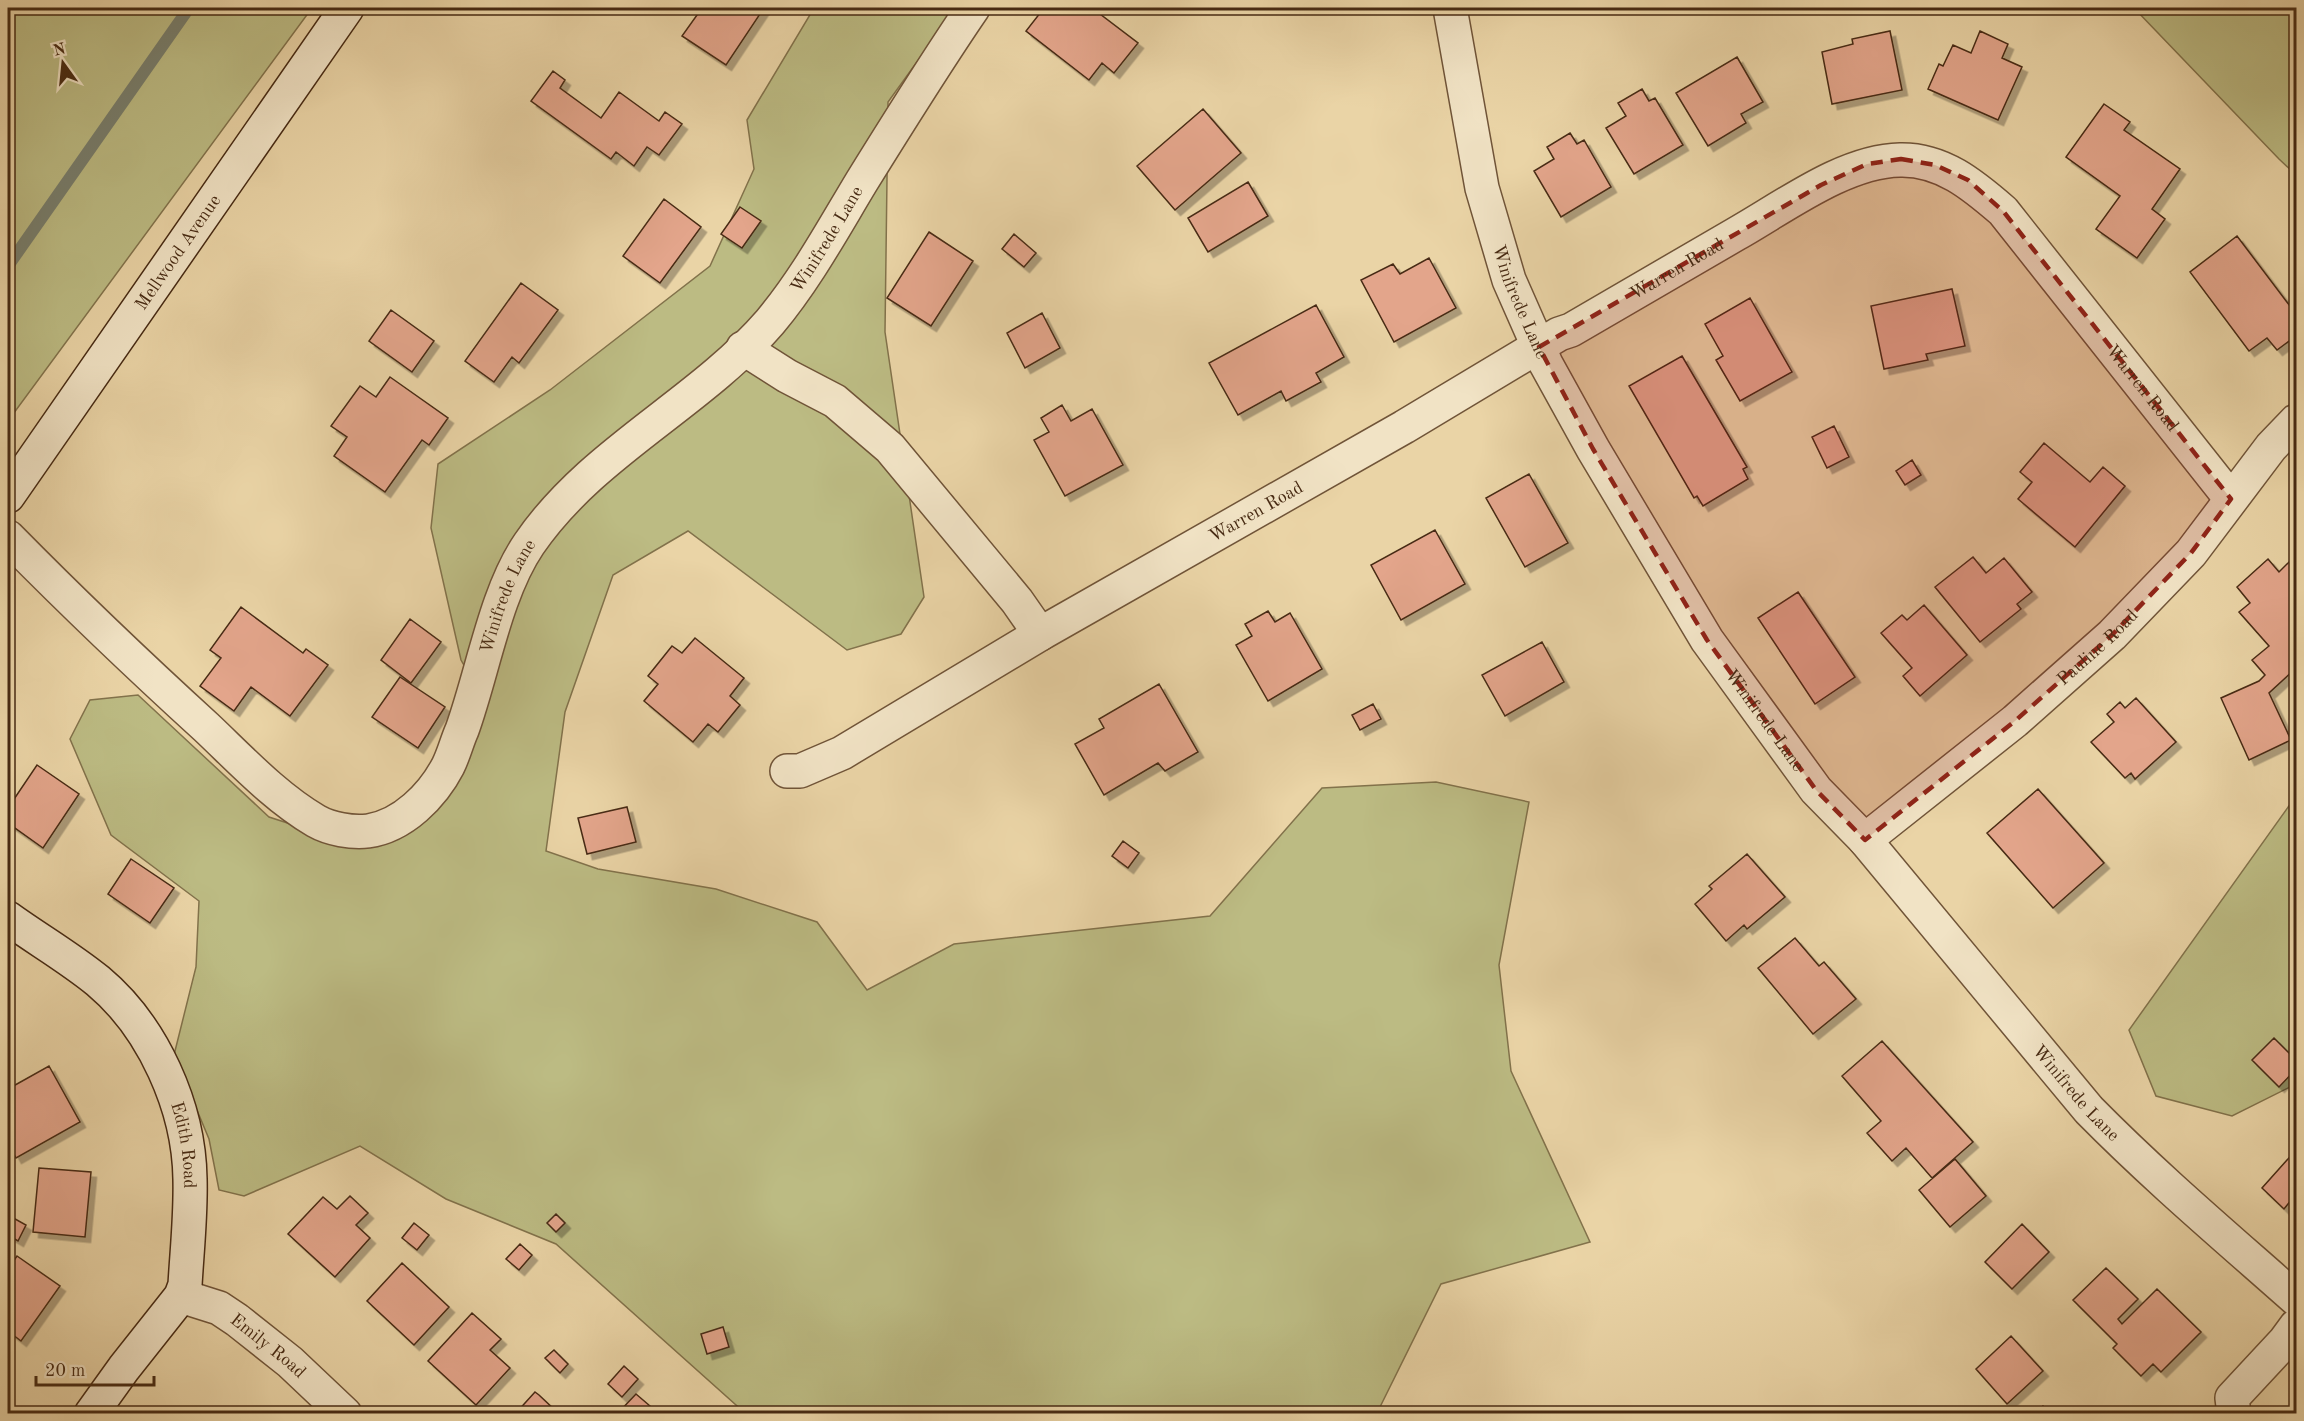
<svg xmlns="http://www.w3.org/2000/svg" width="2304" height="1421" font-family="'Old Standard TT',serif">
	<style>
		.green { fill: #bcbb83; stroke: #82724b; stroke-width: 1.5 }
		.lines { fill: none; stroke-linecap: round; stroke-linejoin: round }
		.stream { stroke: #787f6e; stroke-width: 12 }
		.building { fill: #e3a58b; stroke: #472a13; stroke-width: 1.5; filter: url(#shadow) }
		.street-casing { stroke: #705438; stroke-width: 36 }
		.secondary-casing { stroke: #472a13; stroke-width: 36 }
		.street { stroke: #f1e3c5; stroke-width: 33 }
		.secondary { stroke: #f1e3c5; stroke-width: 33 }
		.marked { fill: #8f2418; fill-opacity: 0.2; stroke: #8f2418; stroke-width: 4.5; stroke-dasharray: 12 8; stroke-linejoin: round }
		.labels { text-anchor: middle; stroke-width: 4.5; stroke-linejoin: round; paint-order: stroke }
		.street-label { font-size: 18px; fill: #472a13; stroke: #f1e3c5 }
	</style>
	<defs>
		<filter id="shadow"><feDropShadow dx="5.5" dy="5.5" stdDeviation="0" flood-color="#0004"/></filter>
	</defs>
	<rect width="100%" height="100%" fill="#ead4a6"/>
	<filter id="stains"><feTurbulence type="fractalNoise" baseFrequency=".00333" numOctaves="4"/><feColorMatrix values="0 0 0 0 .2 0 0 0 0 .09 0 0 0 0 .02 0 0 0 .5 -.17"/></filter>
	<radialGradient id="worn" r=".72"><stop offset=".6" stop-color="#630" stop-opacity="0"/><stop offset="1" stop-color="#630" stop-opacity=".3"/></radialGradient>
	<path class="green" d="M8,8H312L8,421Z
		M814,8H956L888,102L885,332L924,597L901,634L847,650L688,531L613,575L565,712L546,851L598,869L716,889L817,922L867,990L954,944L1210,916L1322,788L1436,782L1529,802L1499,965L1511,1071L1590,1242L1441,1284L1377,1413H745L556,1244L446,1199L360,1146L244,1196L219,1190L209,1139L174,1055L196,967L199,901L111,835L70,739L90,700L138,695L269,817L340,840L407,824L481,695L461,660L431,528L438,464L550,390L710,266L754,169L747,120Z
		M2134,8H2296V175L2279,159Z
		M2296,796V1084L2232,1116L2156,1096L2129,1030Z"/>
	<g class="lines">
		<path class="stream" d="M8,266L189,8"/>
	</g>
	<path class="building" d="M702,8H764L726,65L682,36Z
		M1044,8H1092L1138,43L1114,73L1102,63L1089,80L1026,31Z
		M1890,31L1902,90L1832,104L1822,52L1853,44L1852,39Z
		M1980,31L2008,44L2002,58L2022,67L1998,120L1928,89L1939,64L1943,66L1953,45L1971,53Z
		M1737,57L1763,102L1741,114L1746,123L1708,146L1676,93Z
		M553,71L565,80L560,88L601,118L619,92L659,121L665,112L682,124L659,155L647,147L634,166L616,152L611,159L531,101Z
		M1642,89L1649,101L1655,98L1683,145L1634,174L1606,128L1626,116L1618,103Z
		M2104,104L2130,122L2124,130L2180,169L2152,209L2165,219L2137,258L2096,229L2120,196L2066,157Z
		M1203,109L1241,153L1175,210L1137,166Z
		M1570,133L1577,144L1584,140L1611,187L1561,217L1534,171L1554,159L1547,147Z
		M1248,182L1268,216L1208,252L1188,218Z
		M664,199L701,227L660,283L623,256Z
		M740,207L761,221L742,248L721,234Z
		M929,232L973,261L931,326L887,298Z
		M1014,234L1036,253L1024,267L1002,249Z
		M2237,236L2296,314V336L2277,350L2267,338L2249,351L2190,272Z
		M1429,258L1456,308L1394,342L1361,280L1393,264L1400,274Z
		M521,283L558,310L519,363L512,357L494,382L465,361Z
		M1952,289L1965,346L1926,354L1928,360L1884,369L1871,306Z
		M1750,298L1792,372L1740,401L1716,360L1723,356L1705,324Z
		M1316,305L1344,357L1316,373L1321,382L1286,401L1281,391L1238,415L1209,363Z
		M391,310L434,341L412,372L369,341Z
		M1042,313L1060,348L1025,368L1007,333Z
		M1682,356L1747,467L1743,469L1748,479L1703,506L1697,496L1694,498L1629,386Z
		M390,377L448,418L429,445L422,440L385,492L334,456L347,437L331,426L360,386L376,397Z
		M1062,405L1071,421L1092,409L1123,465L1065,496L1034,440L1049,432L1041,418Z
		M1834,426L1849,457L1827,468L1812,437Z
		M2044,443L2090,482L2103,467L2125,486L2075,547L2018,499L2032,482L2020,472Z
		M1912,460L1921,475L1905,485L1896,471Z
		M1529,474L1568,543L1525,567L1486,498Z
		M1435,530L1465,584L1401,620L1371,565Z
		M1973,557L1986,573L2004,558L2032,592L2017,604L2021,609L1980,642L1935,587Z
		M2268,559L2279,572L2291,560L2296,566V668L2269,693L2291,740L2249,760L2221,698L2259,681L2265,675L2252,660L2269,646L2239,612L2250,603L2237,587Z
		M1798,592L1855,677L1815,704L1758,618Z
		M1924,605L1967,655L1920,696L1903,676L1912,668L1881,633L1902,615L1907,620Z
		M241,607L303,653L306,649L328,665L290,716L251,687L234,711L200,686L221,658L210,650Z
		M1268,611L1275,622L1290,613L1322,669L1268,701L1236,645L1252,636L1245,624Z
		M410,619L441,642L411,683L381,660Z
		M695,638L744,678L730,696L740,705L718,732L708,724L693,742L644,701L658,684L648,676L672,646L682,653Z
		M1542,642L1564,682L1505,716L1482,675Z
		M400,677L445,707L418,748L372,717Z
		M1159,684L1198,752L1165,771L1158,763L1104,795L1075,744L1104,728L1099,719Z
		M2136,698L2176,742L2135,779L2131,773L2125,778L2091,742L2114,722L2107,714L2120,702L2125,708Z
		M1373,704L1381,719L1360,730L1352,715Z
		M37,765L79,794L43,848L8,823V808Z
		M2038,789L2104,863L2053,908L1987,833Z
		M627,807L636,842L587,854L578,818Z
		M1123,841L1139,853L1128,868L1112,856Z
		M1747,854L1785,897L1747,929L1744,925L1726,941L1695,904L1712,889L1709,886Z
		M131,859L174,888L150,923L108,894Z
		M1795,938L1819,966L1824,962L1856,999L1813,1034L1758,968Z
		M2274,1038L2296,1060V1069L2279,1087L2252,1060Z
		M1882,1041L1973,1142L1932,1178L1906,1148L1892,1161L1867,1133L1881,1121L1842,1076Z
		M49,1066L80,1122L16,1158L8,1143V1107L9,1106L8,1089Z
		M2296,1150V1194L2284,1209L2262,1188Z
		M1955,1159L1986,1196L1950,1227L1919,1190Z
		M39,1168L91,1172L85,1237L33,1232Z
		M350,1196L368,1213L356,1225L370,1238L335,1277L288,1234L323,1197L337,1209Z
		M556,1214L565,1223L556,1232L547,1223Z
		M8,1215L26,1225L18,1241L8,1235Z
		M414,1223L429,1235L417,1250L402,1238Z
		M2022,1224L2049,1252L2012,1289L1985,1262Z
		M520,1244L532,1255L519,1270L506,1259Z
		M17,1256L60,1286L21,1341L8,1331V1269Z
		M402,1263L449,1307L414,1345L367,1301Z
		M2106,1268L2138,1299L2118,1319L2122,1324L2157,1289L2201,1332L2161,1372L2153,1364L2141,1376L2113,1348L2117,1344L2073,1300Z
		M472,1313L501,1339L490,1350L510,1368L476,1405L428,1361Z
		M723,1327L729,1347L707,1354L701,1334Z
		M2011,1336L2043,1371L2007,1404L1976,1369Z
		M554,1350L568,1364L560,1373L545,1358Z
		M624,1366L638,1379L622,1397L608,1384Z
		M535,1392L539,1395L559,1414H515Z
		M636,1394L650,1406L643,1414H617Z
		M2043,1406L2050,1414H2036Z"/>
	<g class="lines">
		<defs>
			<g id="street">
				<path id="s1" d="M1450,8L1482,188L1509,280L1546,364L1593,449L1707,640L1816,790L1865,840L2089,1110C2155,1177 2226,1237 2296,1299"/>
				<path d="M743,348L787,376L835,401L890,448L1017,601L1040,634"/>
				<path id="s2" d="M8,537C72,602 138,665 206,727C241,760 275,797 316,821C330,829 352,833 368,831C403,826 433,795 448,766C454,754 457,741 462,730C483,672 495,594 529,544C592,452 698,405 770,322C806,279 833,229 862,181C898,123 934,65 973,8"/>
				<path id="s3" d="M787,771H800L842,753L1040,634L1404,427L1559,334L1571,330C1626,298 1681,266 1736,234C1784,207 1844,161 1900,160C1942,159 1973,185 2003,211L2231,499"/>
				<path id="s4" d="M1865,840L2015,721L2112,635L2191,553L2271,447L2296,421"/>
				<path id="s5" d="M181,1296L219,1308L237,1320L290,1362L345,1414"/>
				<path d="M2234,1414L2232,1398L2285,1341L2296,1326"/>
			</g>
			<g id="secondary">
				<path id="s6" d="M8,496L347,8"/>
				<path id="s7" d="M8,918C37,939 70,958 98,981C153,1027 189,1107 190,1179C191,1214 187,1250 185,1285L181,1296L124,1368L91,1414"/>
			</g>
		</defs>
		<use href="#street" class="street-casing"/>
		<use href="#secondary" class="secondary-casing"/>
		<use href="#street" class="street"/>
		<use href="#secondary" class="secondary"/>
	</g>
	<path class="marked" d="M1901,159L1935,165L1968,180L2003,211L2231,499L2191,553L2112,635L2015,721L1865,840L1816,790L1707,640L1593,449L1539,347L1821,185L1867,164Z"/>
	<g class="labels">
		<g class="street-label">
			<text dy="6" stroke="none"><textPath href="#s2" startOffset="1246">Winifrede Lane</textPath></text>
			<text dy="6" stroke="none"><textPath href="#s6" startOffset="297">Mellwood Avenue</textPath></text>
			<text dy="6" stroke="none"><textPath href="#s3" startOffset="1024">Warren Road</textPath></text>
			<text dy="6" stroke="none"><textPath href="#s1" startOffset="303">Winifrede Lane</textPath></text>
			<text dy="6" stroke="none"><textPath href="#s3" startOffset="1618">Warren Road</textPath></text>
			<text dy="6" stroke="none"><textPath href="#s3" startOffset="538">Warren Road</textPath></text>
			<text dy="6" stroke="none"><textPath href="#s2" startOffset="760">Winifrede Lane</textPath></text>
			<text dy="6" stroke="none"><textPath href="#s4" startOffset="302">Pauline Road</textPath></text>
			<text dy="6" stroke="none"><textPath href="#s1" startOffset="789">Winifrede Lane</textPath></text>
			<text dy="6" stroke="none"><textPath href="#s1" startOffset="1275">Winifrede Lane</textPath></text>
			<text dy="6" stroke="none"><textPath href="#s7" startOffset="300">Edith Road</textPath></text>
			<text dy="6" stroke="none"><textPath href="#s5" startOffset="102">Emily Road</textPath></text>
		</g>
	</g>
	<rect width="2304" height="1421" fill="none" stroke="#ead4a6" stroke-width="30"/>
	<rect x="9" y="9" width="2286" height="1403" fill="none" stroke="#472a13" stroke-width="3"/>
	<rect x="15" y="15" width="2274" height="1391" fill="none" stroke="#472a13" stroke-width="1.5"/>
	<g transform="translate(63 63) rotate(345)" stroke="#f1e3c5" stroke-width="4.5" paint-order="stroke">
	<path d="M0-4.5L10 22L0 15L-10 22Z" fill="#472a13"/>
	<text y="-9" font-size="16" font-weight="bold" text-anchor="middle" fill="#472a13">N</text>
	</g>
	<path d="M36 1376v9h118v-9" fill="none" stroke="#472a13" stroke-width="3"/>
	<text x="45" y="1376" font-size="18" fill="#472a13" stroke="#f1e3c5" stroke-width="4.5" paint-order="stroke">20 m</text>
	<rect width="100%" height="100%" filter="url(#stains)"/>
	<rect width="100%" height="100%" fill="url(#worn)"/>
</svg>
